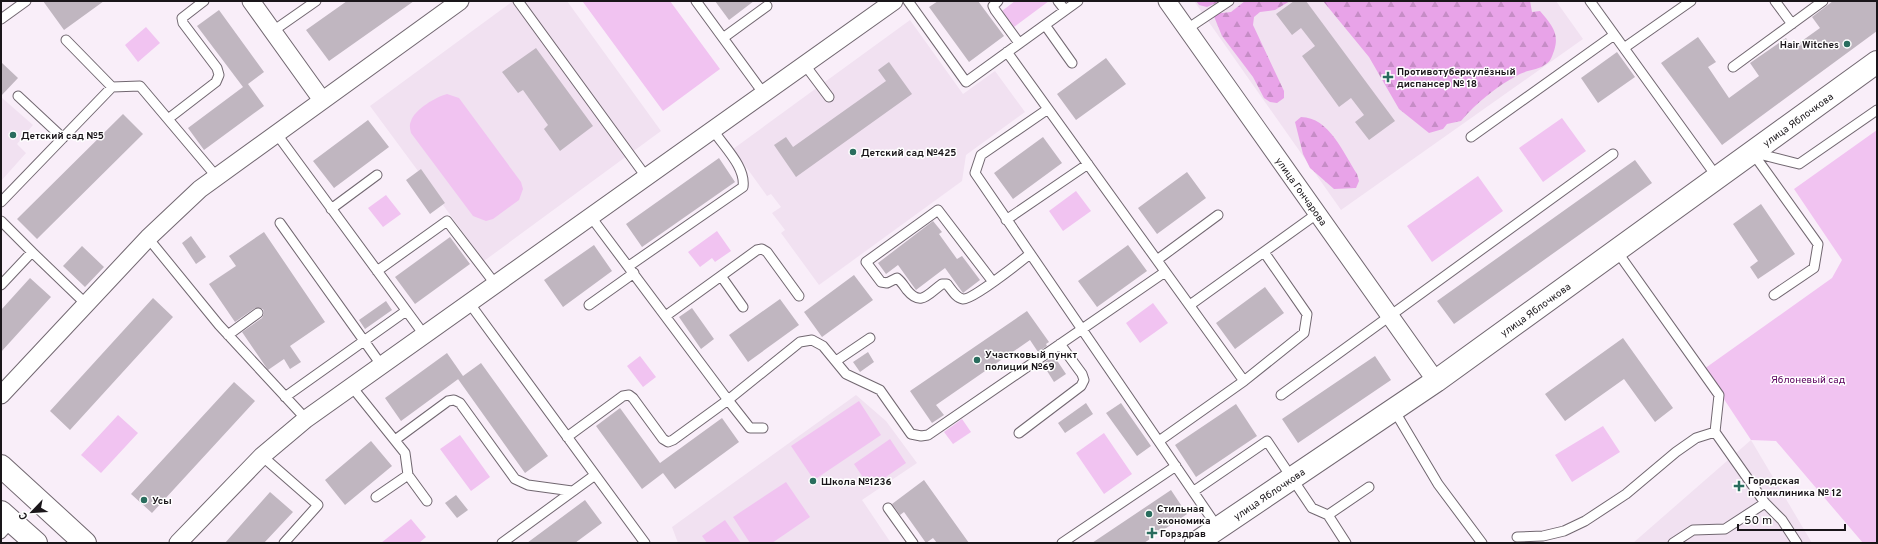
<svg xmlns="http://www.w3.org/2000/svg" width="1878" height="544" font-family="Overpass,sans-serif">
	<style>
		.built { fill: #f1e1f1 }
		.forest { fill: url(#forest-firs) }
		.park { fill: #f1c3f1 }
		.building { fill: #c0b6c0 }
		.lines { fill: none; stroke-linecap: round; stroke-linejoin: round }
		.lane-casing { stroke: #716770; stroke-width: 11 }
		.street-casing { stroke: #716770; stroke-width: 19 }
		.secondary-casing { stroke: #716770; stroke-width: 24 }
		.lane { stroke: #fff; stroke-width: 9 }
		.street { stroke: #fff; stroke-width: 17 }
		.secondary { stroke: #fff; stroke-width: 22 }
		.poi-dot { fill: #296d5e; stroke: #fff; stroke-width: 1.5 }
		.labels { text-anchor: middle; stroke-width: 3; stroke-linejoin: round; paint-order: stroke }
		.poi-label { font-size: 10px; font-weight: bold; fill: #1a161a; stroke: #fff; text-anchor: start }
		.street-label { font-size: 10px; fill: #1a161a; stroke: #fff }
		.park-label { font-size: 10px; fill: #5a015d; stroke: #fff }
	</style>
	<defs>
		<pattern id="forest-firs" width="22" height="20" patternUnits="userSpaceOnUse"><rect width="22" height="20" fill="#e8a3e8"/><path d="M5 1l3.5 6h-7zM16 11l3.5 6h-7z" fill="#c68cc6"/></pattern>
	</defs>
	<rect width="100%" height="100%" fill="#f9eef9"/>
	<path class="built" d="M513,1H567L661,131L484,261L443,205L445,203L421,170L418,171L370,106Z
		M1194,1H1556L1583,39L1341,210Z
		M910,20L963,94L995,71L1025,112L966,155L962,181L819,285L781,233L785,230L772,213L781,207L771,194L767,196L733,149Z
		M1,97L33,125L17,144L26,153L1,181Z
		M856,395L886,421L917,463L862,500L891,543H678L672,527Z
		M1751,440L1812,543H1633Z"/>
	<path class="forest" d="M1196,1H1221L1207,7L1199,5Z
		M1245,1H1290L1275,10L1260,12L1254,17L1253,25L1284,91V98L1277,103L1270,102L1264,98L1253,77L1222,36L1213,14L1231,12Z
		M1323,1H1530L1532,12L1540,11C1551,24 1560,33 1554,51C1552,56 1551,61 1546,64C1539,70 1526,70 1518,75C1497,86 1476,103 1461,121L1447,124L1443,129L1429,133L1399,109L1369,57Z
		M1301,117C1329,117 1344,154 1357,174L1359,181L1356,188L1334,189L1310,168L1303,154L1295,122Z"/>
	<path class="park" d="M585,1H670L720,69L663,111L583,2Z
		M1015,1H1049L1014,27L1002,11Z
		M146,27L160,43L138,62L125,45Z
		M447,94L459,98L521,182L523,189L519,200L493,219L486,221L473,216L411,133C410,129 409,125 411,121C415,109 436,97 447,94Z
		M1562,118L1586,151L1543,182L1519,148Z
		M1877,130V543H1863L1776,441L1751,440L1704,369L1832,278L1842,260L1794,189Z
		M1478,176L1503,211L1432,262L1407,226Z
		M1076,191L1091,211L1063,231L1049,211Z
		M386,195L401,214L383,227L368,208Z
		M717,231L731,251L715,262L712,258L700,267L688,252Z
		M1153,303L1168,323L1140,343L1126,323Z
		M640,356L656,377L643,387L627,366Z
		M859,401L881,435L814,480L791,446Z
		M118,415L138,433L101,473L81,455Z
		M962,419L971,432L953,444L944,432Z
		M1603,426L1620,452L1572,482L1555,455Z
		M1104,433L1132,474L1104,494L1076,453Z
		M460,435L490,477L471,491L440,449Z
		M890,439L906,463L870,488L854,464Z
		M786,482L810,517L772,543H750L733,517Z
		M411,519L426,537L419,543H381Z
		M725,520L741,543H707L702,536Z"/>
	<path class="building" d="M43,1H104L64,30Z
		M347,1H414L329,61L306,30Z
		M715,1H754L729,20Z
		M938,1H978L1004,36L969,62L929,7Z
		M1294,1H1306L1395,121L1369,140L1355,122L1364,115L1351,98L1339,107L1302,56L1315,46L1301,28L1292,35L1276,14Z
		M1833,1H1877V31L1722,145L1661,63L1698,37L1716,62L1708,67L1729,98L1759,76L1750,63L1786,38L1792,48L1820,28L1812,17Z
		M219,10L264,72L248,84L264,106L204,150L188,128L243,87L197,26Z
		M536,48L593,126L560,151L544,129L548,125L523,90L518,93L502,72Z
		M1617,52L1635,77L1598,103L1581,78Z
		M1106,58L1126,84L1076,120L1057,94Z
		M1,62L18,78L1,96Z
		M889,62L912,94L796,177L774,145L786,137L793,147L886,81L878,70Z
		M123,114L143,134L37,239L17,219Z
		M368,120L389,147L334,188L313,161Z
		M1043,137L1062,163L1013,199L994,173Z
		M719,158L735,182L642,247L626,224Z
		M1635,160L1652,183L1454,324L1437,301Z
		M421,169L445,203L430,214L406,180Z
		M1187,172L1206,198L1157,234L1138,208Z
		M1761,204L1795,254L1758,279L1750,267L1758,261L1733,224Z
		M933,221L942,232L939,234L957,259L962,256L980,280L963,293L945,268L916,290L898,265L886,274L878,263Z
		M264,232L325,322L290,346L301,362L290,369L284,359L268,370L242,332L262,318L264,313L263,309L255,308L235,322L209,284L236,266L229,256Z
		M191,236L206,257L196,264L182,243Z
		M450,237L470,264L415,304L395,277Z
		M594,245L612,271L563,307L544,280Z
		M1128,245L1147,271L1097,307L1078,281Z
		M82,246L104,267L85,287L63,266Z
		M854,275L873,300L822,337L804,312Z
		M30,278L51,297L1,352V310Z
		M1265,287L1284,313L1235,349L1216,323Z
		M153,298L173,317L70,430L50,411Z
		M780,299L799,325L748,362L729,335Z
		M386,301L392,310L365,329L359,320Z
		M692,308L714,339L701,349L679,317Z
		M1027,311L1049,342L1046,344L1047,346L1038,352L1030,340L936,405L944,415L932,423L910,391Z
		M1623,338L1673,408L1655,422L1624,379L1565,421L1545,394Z
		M868,352L874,362L860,372L853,362Z
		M447,353L463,376L481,363L548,456L525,473L458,379L461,377L401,421L385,398Z
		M1054,356L1066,374L1054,382L1044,366L1046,365L1045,362Z
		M1375,356L1391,380L1298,443L1282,419Z
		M234,382L255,401L152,513L131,494Z
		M1086,403L1093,414L1065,433L1058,423Z
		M1121,403L1151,446L1137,456L1106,413Z
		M1236,404L1257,436L1196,477L1175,445Z
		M620,408L660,463L722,418L739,442L675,489L663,473L642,489L596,426Z
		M371,441L392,466L345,505L325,480Z
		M924,480L969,543H937L933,538L926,543L904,512L900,515L892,504Z
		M1171,490L1187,514L1144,543H1092Z
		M270,492L293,512L264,543H225Z
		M456,495L468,510L457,518L445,503Z
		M585,500L602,523L575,543H527Z"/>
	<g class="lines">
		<defs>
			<path id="lane" d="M518,1L647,178
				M696,1L764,94
				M908,1L966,82L1078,1
				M998,1L993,6L995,10L1019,43
				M1058,1L1065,10
				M1590,1L1717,177
				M1775,1L1792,24
				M1,19L26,1
				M1045,25L1072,63
				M1187,29L1229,1
				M273,31L316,1
				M723,38L767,6
				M66,40L112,87L140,86L216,176
				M1624,48L1691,1
				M1007,52L1244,381
				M805,65L829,97
				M1733,67L1823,1
				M18,96L63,138
				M1048,109L981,155L975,173L1218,528
				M168,119L216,82L219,75L217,68L183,23L182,18L204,1
				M276,133L425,336
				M1471,137L1614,35
				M1752,152L1818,244L1814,268L1774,295
				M1755,153L1799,164L1877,110
				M1,202L112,87
				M331,209L377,175
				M591,217L728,400L800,342L812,340L823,346L846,374L880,390L911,434L921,436L928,435L1165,272
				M1006,220L1088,164
				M1,221L32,252
				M280,223L382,366
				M148,238L219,325L306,419
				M1616,250L1719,395L1715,432L1765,503L1782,520L1797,543
				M1157,260L1218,215
				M629,266L743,187C746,167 724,147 713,130
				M377,271L447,221L496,285
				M721,276L743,307
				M993,282L938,210L866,262L881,282L887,283L897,278C901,281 904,286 907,290C921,307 928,294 942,284H947C952,290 956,298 963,299C972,300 1020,262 1030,254
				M1,285L32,252L86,304
				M470,304L645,543
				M589,305L634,273
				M1190,305L1318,213
				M667,315L757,250L762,249L767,252L799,296
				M228,335L258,313
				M836,361L870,338
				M352,387L405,453L408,475L376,497
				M1281,395L1613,154
				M285,397L406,311
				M1394,410L1438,484L1482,543
				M1019,433L1081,386L1084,380L1082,374L1060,344
				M567,437L623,396L629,395L633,398L663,439L668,442L673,440L728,400L750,428H763
				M395,440L448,401L454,400L460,403L515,479L528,485L572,491
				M1159,441L1244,381L1304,333L1307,314L1264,252
				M262,456L318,505L284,543
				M408,475L427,501
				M1194,491L1267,441L1312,508L1328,515L1346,543
				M888,508L913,543
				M1328,515L1369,487
				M1,534L12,522
				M1517,537L1543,536L1564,531L1585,521L1626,494L1676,452L1696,438L1715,432
				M502,543L595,475
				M1062,543L1176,466
				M1673,543L1693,530L1725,529L1765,503"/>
			<g id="street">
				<path d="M251,1L322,100"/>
				<path id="s1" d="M1167,1L1436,381"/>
				<path d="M1,395L148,238L200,189L460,1"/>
				<path d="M178,543L262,456L306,419L894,1"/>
			</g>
			<g id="secondary">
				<path d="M1,466L85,543"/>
				<path d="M1,512L36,543"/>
				<path id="s2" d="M1196,543L1436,381L1877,62"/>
			</g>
		</defs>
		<use href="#lane" class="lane-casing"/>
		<use href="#street" class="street-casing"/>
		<use href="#secondary" class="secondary-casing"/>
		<use href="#lane" class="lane"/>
		<use href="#street" class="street"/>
		<use href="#secondary" class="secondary"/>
	</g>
	<g class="poi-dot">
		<circle cx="1847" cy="44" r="4"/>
		<path d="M1386 71h4v4h4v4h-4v4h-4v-4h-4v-4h4z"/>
		<circle cx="13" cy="135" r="4"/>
		<circle cx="853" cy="152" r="4"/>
		<circle cx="977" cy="360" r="4"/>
		<circle cx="813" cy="481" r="4"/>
		<path d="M1737 480h4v4h4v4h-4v4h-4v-4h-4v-4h4z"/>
		<circle cx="144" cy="500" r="4"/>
		<circle cx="1149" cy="514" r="4"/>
		<path d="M1150 527h4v4h4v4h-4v4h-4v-4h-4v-4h4z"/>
	</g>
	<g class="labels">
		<g class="poi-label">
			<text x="1839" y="48" text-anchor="end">Hair Witches</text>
			<text x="1397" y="75">Противотуберкулёзный<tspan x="1397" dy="12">диспансер № 18</tspan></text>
			<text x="21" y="139">Детский сад №5</text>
			<text x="861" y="156">Детский сад №425</text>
			<text x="985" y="358">Участковый пункт<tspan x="985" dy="12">полиции №69</tspan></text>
			<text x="1748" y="484">Городская<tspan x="1748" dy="12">поликлиника № 12</tspan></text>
			<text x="821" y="485">Школа №1236</text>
			<text x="152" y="504">Усы</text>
			<text x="1157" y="512">Стильная<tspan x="1157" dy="12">экономика</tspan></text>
			<text x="1160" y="537">Горздрав</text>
		</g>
		<g class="street-label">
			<text dy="4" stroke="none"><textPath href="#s2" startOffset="736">улица Яблочкова</textPath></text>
			<text dy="4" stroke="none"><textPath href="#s1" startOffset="233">улица Гончарова</textPath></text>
			<text dy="4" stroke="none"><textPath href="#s2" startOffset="412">улица Яблочкова</textPath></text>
			<text dy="4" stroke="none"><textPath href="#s2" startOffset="88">улица Яблочкова</textPath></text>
		</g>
		<g class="park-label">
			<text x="1808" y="383">Яблоневый сад</text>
		</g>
	</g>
	<rect width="1878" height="544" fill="none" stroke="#1a161a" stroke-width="4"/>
	<g transform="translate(32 512) rotate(245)" stroke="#ffffff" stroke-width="3" paint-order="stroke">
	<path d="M0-3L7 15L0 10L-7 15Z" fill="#1a161a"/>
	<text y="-6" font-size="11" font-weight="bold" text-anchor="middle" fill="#1a161a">С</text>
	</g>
	<path d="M1738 524v6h107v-6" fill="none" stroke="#1a161a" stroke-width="2"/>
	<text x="1744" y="524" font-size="12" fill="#1a161a" stroke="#ffffff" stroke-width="3" paint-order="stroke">50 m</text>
</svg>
